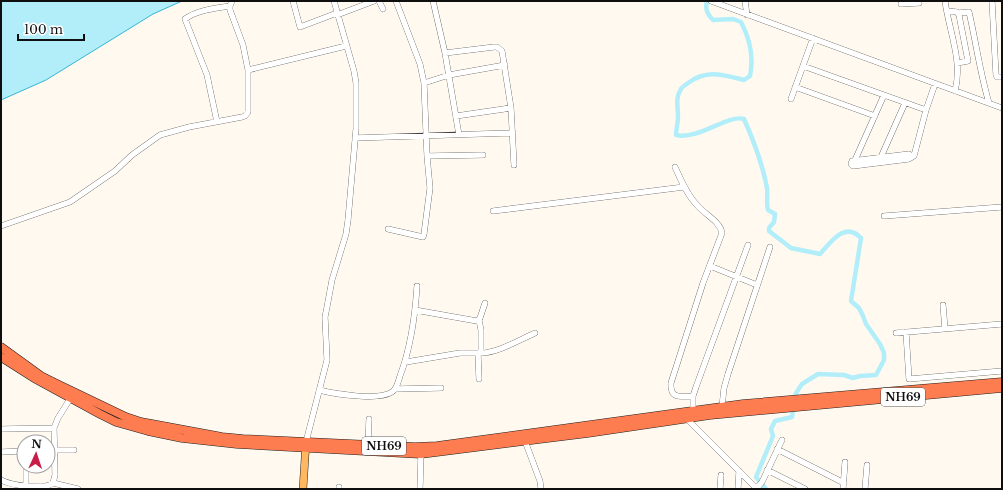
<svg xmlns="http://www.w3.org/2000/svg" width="1003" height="490" font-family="'Libre Baskerville',serif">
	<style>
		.water { fill: #b1eefa; stroke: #33b6d6 }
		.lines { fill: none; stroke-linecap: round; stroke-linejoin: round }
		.canal { stroke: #b1eefa; stroke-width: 4.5 }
		.minor-casing { stroke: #424242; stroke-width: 6 }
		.major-casing { stroke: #202020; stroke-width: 8 }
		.highway-casing { stroke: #202020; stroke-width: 9 }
		.minor { stroke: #fff; stroke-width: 5.5 }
		.major { stroke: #ffb860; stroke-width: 7 }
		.highway { stroke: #fd7c50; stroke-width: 8 }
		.labels { text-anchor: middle; stroke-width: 4; stroke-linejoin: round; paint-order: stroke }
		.shield { fill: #fff; stroke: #575757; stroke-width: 1 }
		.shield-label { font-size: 11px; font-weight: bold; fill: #0f0f0f }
	</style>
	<rect width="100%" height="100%" fill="#fff9f0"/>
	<path class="water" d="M1,1H182L153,14L46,80L1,100Z"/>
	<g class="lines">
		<path class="canal" d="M707,1C705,9 707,14 713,20L733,19L741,22C750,39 754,57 750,76L744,80C723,75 707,69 688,83C685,85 682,87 681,89C675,98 678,107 678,117C678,123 676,129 676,135C699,140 728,114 744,119C753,139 763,167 767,188C768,195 766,203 768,210L775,214L774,222L769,228V231L791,248L820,254C831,242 845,221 861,238L851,301L859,308L863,316L866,324L880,344L884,353V360L876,375L860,376L853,378L844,375L818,374L802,384L798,390L795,395L792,417L775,421L771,429L773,436L756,477L766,489"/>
		<defs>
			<path id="minor" d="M293,1L300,27L337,13
				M379,1L383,9
				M433,1L445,53L459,135
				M711,1L1002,108
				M745,1L747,15
				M945,1C949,31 963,61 955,91
				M992,1L996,75L997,77H1002
				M901,4L919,3V1
				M947,11L957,12L959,15L968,61L957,63
				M958,13L969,12C976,42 980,73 989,103
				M337,15L374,1
				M445,53L494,47H497L502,51L511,108L514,165
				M803,66L926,110
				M248,70L346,46
				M424,83L449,75L505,65
				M795,87L875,116
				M791,99L813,38
				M456,116L511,108
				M217,122L207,75L185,19C197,10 216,8 230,6
				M355,138L513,133
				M427,156L483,155
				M912,156L909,154L852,161L851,164L853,166L909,159L914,156L926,110L935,84
				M881,157L905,103
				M855,160L884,95
				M675,167C681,180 687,195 697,205C704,214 720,221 722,233L703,283L671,383C670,400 681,396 693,396
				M493,211L684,187
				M884,216L1002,207
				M1,226L70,202L115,171L132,155L160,135L189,127L242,117L245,116L248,112V70L243,45L230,10V6L232,1
				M388,229L423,237L424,234L430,188L427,156L424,83L420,64L396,1
				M710,266L757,285
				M943,305L945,329
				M415,310L477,321L480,318L485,303
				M906,332L909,379L1002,371
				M896,333L1002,324
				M478,353L479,379
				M479,353C496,354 519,340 535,333
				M406,362L460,353H479L481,351V330L479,320
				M395,389L441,388
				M319,390C335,394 378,401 392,392C397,389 398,382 400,376C411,347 415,317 417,286
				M722,407L724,388L728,374L770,247
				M693,413V396L696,387L748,245
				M686,418L757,489
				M1,429L54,428
				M525,441L540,481L541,489
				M306,442L327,360L325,317L327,307L332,280L346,234L348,220L356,129V83L354,71L334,1
				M368,445L369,419
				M777,449L844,483
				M48,450H74
				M1,452L24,451
				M26,466V487
				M767,470L805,489
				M1,480C12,486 44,490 53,483L55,475L54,428L58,418L70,399
				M53,483L78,489
				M757,488L762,482L782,440
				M339,489V487
				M420,489L421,454
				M720,489L721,475
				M738,489L739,471
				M843,489L845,462
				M865,489L867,465"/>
			<path id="major" d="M303,489L306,442"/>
			<path id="highway" d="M1,347L41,376L53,382L126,417L141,422L152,424L222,437L243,439L415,447L437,446L743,404L1002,382
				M1,357L34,378L100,414L116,422L148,431L182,438L237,444L421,454L588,433L710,415L1002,388"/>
		</defs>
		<use href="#minor" class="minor-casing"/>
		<use href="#major" class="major-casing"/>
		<use href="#highway" class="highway-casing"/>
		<use href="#minor" class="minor"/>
		<use href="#major" class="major"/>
		<use href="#highway" class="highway"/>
	</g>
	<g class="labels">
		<g class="shield">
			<rect x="881" y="388" width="44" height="18" rx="3"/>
			<rect x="362" y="437" width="44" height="18" rx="3"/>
		</g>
		<g class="shield-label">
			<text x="903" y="401">NH69</text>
			<text x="384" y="450">NH69</text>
		</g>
	</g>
	<rect width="1003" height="490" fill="none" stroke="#0f0f0f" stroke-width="4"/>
	<g transform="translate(36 454) rotate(3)"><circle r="19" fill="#ffffff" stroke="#9f9f9f"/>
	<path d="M0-3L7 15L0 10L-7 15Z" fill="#c91d48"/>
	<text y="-6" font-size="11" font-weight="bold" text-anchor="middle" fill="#0f0f0f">N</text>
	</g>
	<path d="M18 34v6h66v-6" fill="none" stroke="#0f0f0f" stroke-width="2"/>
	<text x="24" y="34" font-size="12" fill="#0f0f0f" stroke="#ffffff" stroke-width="3" paint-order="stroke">100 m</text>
</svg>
